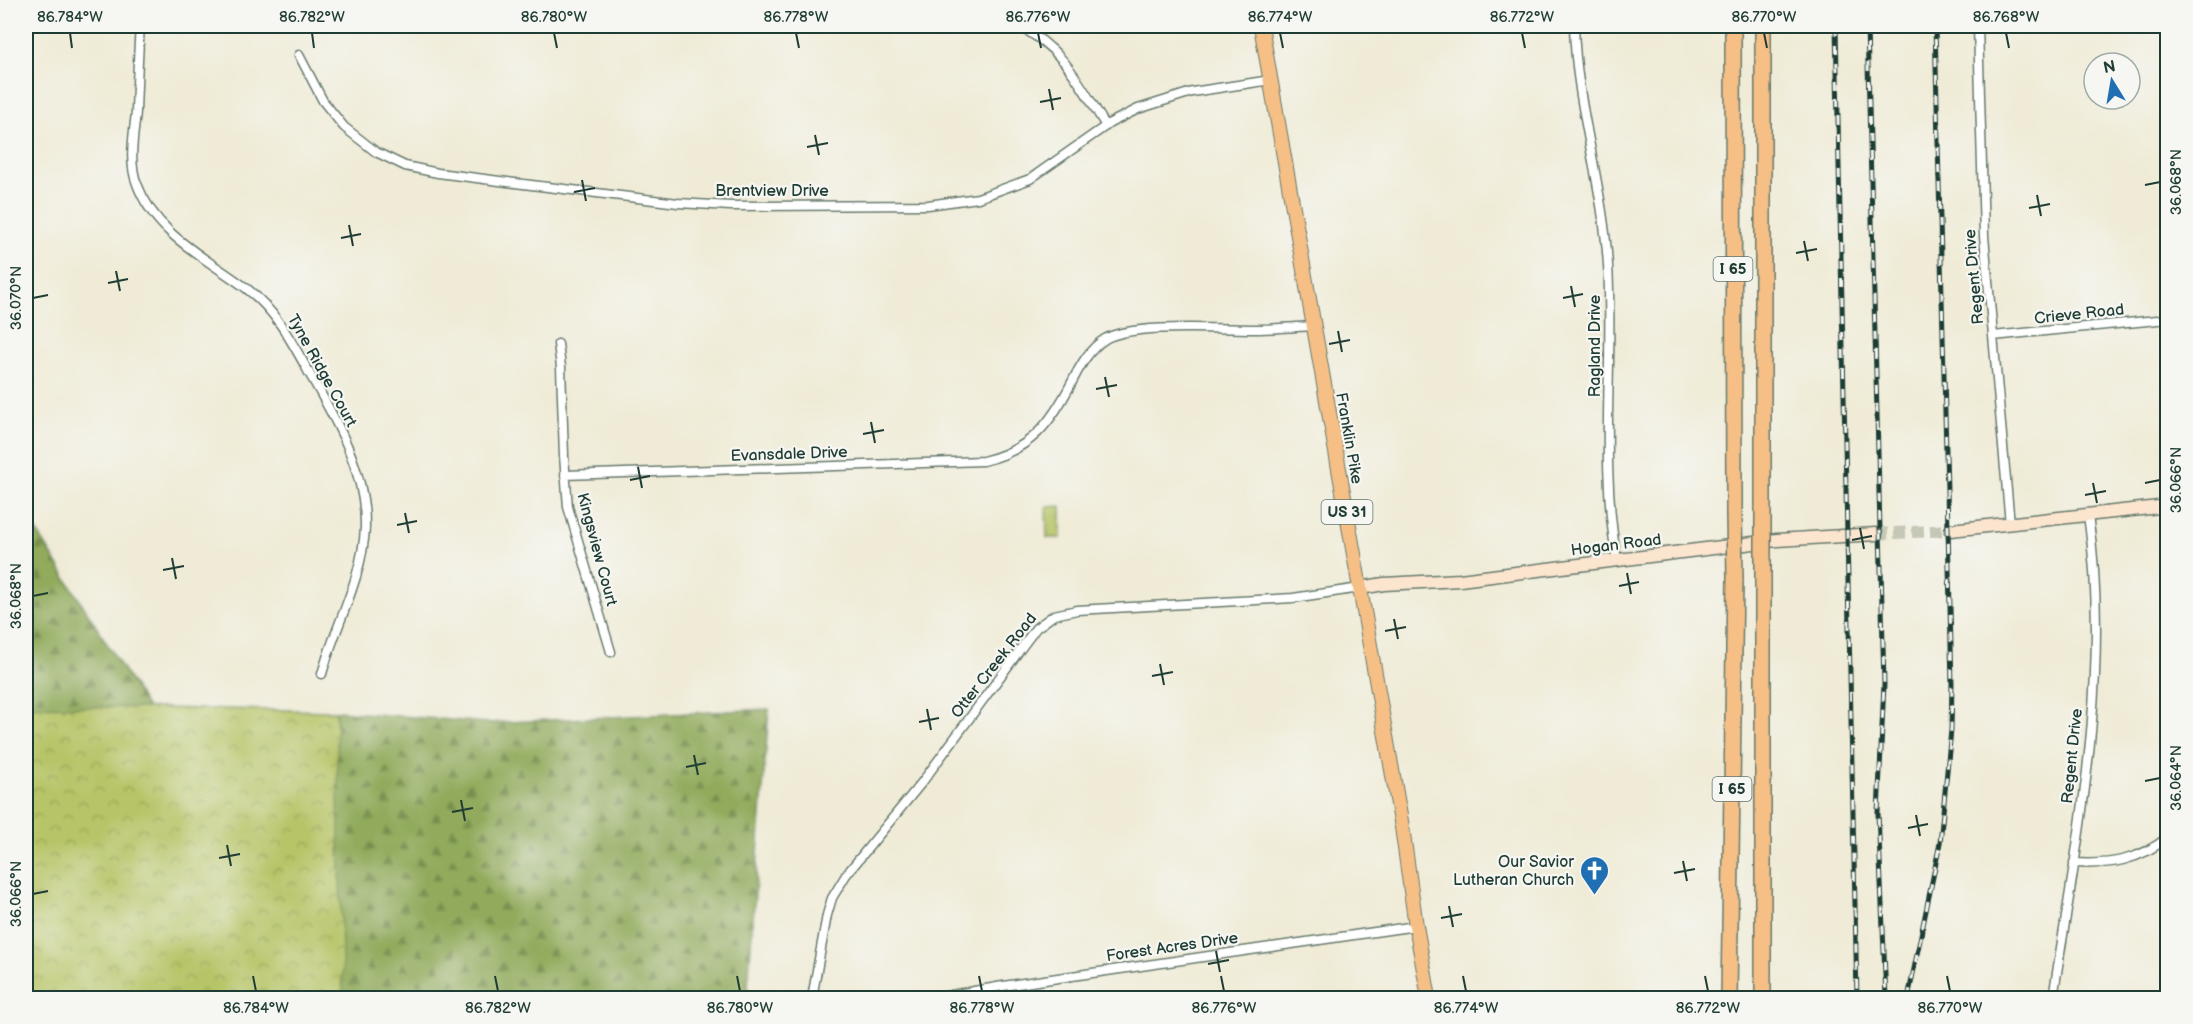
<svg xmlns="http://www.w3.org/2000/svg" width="2193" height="1024" font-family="'Balsamiq Sans',sans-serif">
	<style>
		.forest { fill: url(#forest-firs); stroke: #587448; stroke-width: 1.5 }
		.park { fill: url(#park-crowns); stroke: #6b814e; stroke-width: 1.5 }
		.pitch { fill: #b7c567; stroke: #6b814e; stroke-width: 1.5 }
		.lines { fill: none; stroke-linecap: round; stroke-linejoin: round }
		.secondary-tunnel { stroke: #c5c8b6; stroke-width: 12; stroke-dasharray: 12 6; stroke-linecap: butt }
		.street-casing { stroke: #687a6d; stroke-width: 11 }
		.secondary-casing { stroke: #687a6d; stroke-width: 15 }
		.primary-casing { stroke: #687a6d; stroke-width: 16 }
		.highway-casing { stroke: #687a6d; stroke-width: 18 }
		.street { stroke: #fff; stroke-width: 8 }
		.secondary { stroke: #fbe5cf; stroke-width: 12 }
		.primary { stroke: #f5bf86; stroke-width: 14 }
		.highway { stroke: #f5bf86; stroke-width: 15 }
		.rail-casing { stroke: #1f3d34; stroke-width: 5 }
		.rail { stroke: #f6f6f2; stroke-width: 3; stroke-dasharray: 9; stroke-linecap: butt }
		.highway-bridge-casing { stroke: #687a6d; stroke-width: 18; stroke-linecap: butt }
		.highway-bridge { stroke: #f5bf86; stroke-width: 15 }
		.ticks { fill: none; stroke: #1f3d34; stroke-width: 2 }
		.labels { text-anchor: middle; stroke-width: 4.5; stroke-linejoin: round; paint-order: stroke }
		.shield { fill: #f6f6f2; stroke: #60746d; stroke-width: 1.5 }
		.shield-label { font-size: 15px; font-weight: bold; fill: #1f3d34 }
		.street-label { font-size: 16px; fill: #1f3d34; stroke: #f6f6f2 }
		.poi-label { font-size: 16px; fill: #1f3d34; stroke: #f6f6f2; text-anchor: end }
		.neatline { fill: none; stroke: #1f3d34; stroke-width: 2 }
		.ticks-label { font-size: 15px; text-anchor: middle; fill: #1f3d34 }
	</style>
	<defs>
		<pattern id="forest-firs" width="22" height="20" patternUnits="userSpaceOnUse" patternTransform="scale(1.5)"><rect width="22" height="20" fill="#91aa5c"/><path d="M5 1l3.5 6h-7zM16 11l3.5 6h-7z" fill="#768c4d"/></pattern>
		<pattern id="park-crowns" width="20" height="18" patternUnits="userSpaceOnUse" patternTransform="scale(1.5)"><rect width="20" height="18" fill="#b7c567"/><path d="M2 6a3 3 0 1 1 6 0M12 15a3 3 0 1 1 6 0" fill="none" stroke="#94a156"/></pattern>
	</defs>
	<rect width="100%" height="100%" fill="#f6f6f2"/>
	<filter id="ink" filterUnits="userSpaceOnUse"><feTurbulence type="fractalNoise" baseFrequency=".0167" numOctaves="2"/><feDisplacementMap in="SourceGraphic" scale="12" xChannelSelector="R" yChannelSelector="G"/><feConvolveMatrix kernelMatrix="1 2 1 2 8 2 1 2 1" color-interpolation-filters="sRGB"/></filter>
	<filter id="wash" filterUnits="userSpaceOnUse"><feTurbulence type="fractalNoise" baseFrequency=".008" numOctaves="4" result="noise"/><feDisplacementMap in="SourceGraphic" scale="24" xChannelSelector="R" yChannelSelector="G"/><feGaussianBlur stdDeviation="1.35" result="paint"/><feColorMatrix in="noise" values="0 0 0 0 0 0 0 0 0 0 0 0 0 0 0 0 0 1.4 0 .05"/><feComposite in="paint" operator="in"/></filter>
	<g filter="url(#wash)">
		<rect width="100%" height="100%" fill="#efebd6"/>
		<path class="forest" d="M26,514L147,708L336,711L489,723L769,709L747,998H26Z"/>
		<path class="park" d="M26,706L336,711L343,998H26Z"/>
		<path class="pitch" d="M1061,506V538H1047L1046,507Z"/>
	</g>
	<g filter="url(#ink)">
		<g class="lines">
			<path class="secondary-tunnel" d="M1876,534L1951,530"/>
			<defs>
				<path id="street" d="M140,26C138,54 137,83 136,112C134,134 128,162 137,184C156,235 205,257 246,288C275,310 291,340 308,371C335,418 366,470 365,527C363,578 335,626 322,674
					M1018,26C1064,48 1080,85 1106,126
					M1574,26C1576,106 1603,184 1608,265C1614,363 1599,463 1617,560
					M1978,26L1984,236L2010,524
					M299,55L323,101L344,127L376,152L405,166L438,173L515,183L678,203L731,206L928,205L978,198L1030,179L1110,123L1138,109L1192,92L1271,80
					M1993,336L2168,319
					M558,344L561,367L564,456L568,507L611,652
					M565,475L983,461C1031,450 1051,423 1072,382C1080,366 1089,349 1105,339C1132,323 1220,329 1255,329C1275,329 1294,327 1314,326
					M2074,863C2110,865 2139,861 2168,837
					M812,998L827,915L832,898L846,875L923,781L1036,628L1054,615L1077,610L1293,598L1360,588
					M934,998L1003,986L1416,926
					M2053,998C2077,842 2112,673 2088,515"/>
				<path id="secondary" d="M1951,530L2168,506
					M1360,588L1384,584L1460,580L1777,540L1876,534"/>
				<path id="primary" d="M1261,26L1402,827L1416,926L1429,998"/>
				<path id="highway" d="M1733,26L1734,512
					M1763,509V26
					M1729,998L1735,580
					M1763,998V579"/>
			</defs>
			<use href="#street" class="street-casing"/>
			<use href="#secondary" class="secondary-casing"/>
			<use href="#primary" class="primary-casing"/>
			<use href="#highway" class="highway-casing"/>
			<use href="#street" class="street"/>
			<use href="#secondary" class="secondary"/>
			<use href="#primary" class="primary"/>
			<use href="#highway" class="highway"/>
			<defs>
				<path id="rail" d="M1836,26L1857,998
					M1867,26L1884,684L1878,813L1886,998
					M1908,998L1940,843L1951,730L1952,684L1935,26"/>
			</defs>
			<use href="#rail" class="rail-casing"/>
			<use href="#rail" class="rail"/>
			<defs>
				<path id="highway-bridge" d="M1763,509V579
					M1734,512L1735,580"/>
			</defs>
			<use href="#highway-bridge" class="highway-bridge-casing"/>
			<use href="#highway-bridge" class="highway-bridge"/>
		</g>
	</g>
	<path class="ticks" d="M70,33L72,48M312,33L314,48M554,33L557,48M796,33L799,48M1038,33L1041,48M1280,33L1283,48M1522,33L1525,48M1764,33L1767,48M2006,33L2009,48M1049,89L1053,110M1040,102L1061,98M815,135L819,155M807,147L828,143M582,180L586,201M2145,185L2160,182M574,192L595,188M2037,195L2041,216M2029,208L2050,204M349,225L353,246M341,238L361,234M1804,241L1808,261M1796,253L1817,249M116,271L120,291M108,283L128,279M1571,286L1575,307M33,298L48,295M1563,298L1583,294M1338,331L1342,352M1329,344L1350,340M1105,377L1109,397M1096,389L1117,385M871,422L875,443M863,434L884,430M638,467L642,488M630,480L650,476M2093,483L2097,503M2145,483L2160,480M2085,495L2106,491M405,513L409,533M397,525L417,521M1860,528L1864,549M1852,540L1872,536M172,558L176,579M163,570L184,566M1627,573L1631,594M1619,586L1639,582M33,596L48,593M1394,619L1398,639M1385,631L1406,627M1160,664L1164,685M1152,676L1173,672M927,709L931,730M919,722L939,718M694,755L698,775M686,767L706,763M2145,781L2160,778M461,800L465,821M452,812L473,808M1916,815L1920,836M1908,828L1928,824M227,845L231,866M219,858L240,854M1683,861L1687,881M1674,873L1695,869M33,894L48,891M1449,906L1453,927M1441,918L1462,914M1216,951L1220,972M1208,964L1229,960M253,976L256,991M495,976L498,991M737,976L740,991M979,976L982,991M1221,976L1224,991M1463,976L1466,991M1705,976L1708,991M1947,976L1950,991"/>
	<defs>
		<symbol id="church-pin" viewBox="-11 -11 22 30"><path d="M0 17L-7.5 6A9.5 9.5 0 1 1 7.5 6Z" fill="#1f6fb2" stroke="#f6f6f2"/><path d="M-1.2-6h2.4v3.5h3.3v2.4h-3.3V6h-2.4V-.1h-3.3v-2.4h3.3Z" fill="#fff"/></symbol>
	</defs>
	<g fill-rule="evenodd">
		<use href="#church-pin" x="1578" y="854" width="33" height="45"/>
	</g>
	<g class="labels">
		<g class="shield">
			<rect x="1713.5" y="257" width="39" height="24" rx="4.5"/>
			<rect x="1321.5" y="500" width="51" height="24" rx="4.5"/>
			<rect x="1712.5" y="777" width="39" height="24" rx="4.5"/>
		</g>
		<g class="shield-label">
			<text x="1733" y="274">I 65</text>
			<text x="1347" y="517">US 31</text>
			<text x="1732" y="794">I 65</text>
		</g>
		<g class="street-label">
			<text x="772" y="196">Brentview Drive</text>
			<text transform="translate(1973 277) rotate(-95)" y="6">Regent Drive</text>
			<text transform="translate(2079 313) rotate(-6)" y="6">Crieve Road</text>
			<text transform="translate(1594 346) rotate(-90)" y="6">Ragland Drive</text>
			<text transform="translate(323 370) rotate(61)" y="6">Tyne Ridge Court</text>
			<text transform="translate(1350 438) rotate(80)" y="6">Franklin Pike</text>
			<text transform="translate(789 453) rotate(-2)" y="6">Evansdale Drive</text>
			<text transform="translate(1616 544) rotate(-7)" y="6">Hogan Road</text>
			<text transform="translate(598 549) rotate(75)" y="6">Kingsview Court</text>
			<text transform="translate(993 665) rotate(-52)" y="6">Otter Creek Road</text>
			<text transform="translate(2071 756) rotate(-84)" y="6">Regent Drive</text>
			<text transform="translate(1172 946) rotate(-8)" y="6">Forest Acres Drive</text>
		</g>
		<g class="poi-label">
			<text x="1574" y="867">Our Savior<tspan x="1574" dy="18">Lutheran Church</tspan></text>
		</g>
	</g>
	<rect width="2193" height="1024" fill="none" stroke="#f6f6f2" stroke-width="66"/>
	<g transform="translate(2112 81) rotate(349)"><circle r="28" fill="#f6f6f2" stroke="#a0aca6" stroke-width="1.5"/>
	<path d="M0-4.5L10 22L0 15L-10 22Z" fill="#1f6fb2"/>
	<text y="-9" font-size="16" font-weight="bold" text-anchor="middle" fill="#1f3d34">N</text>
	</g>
	<rect x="33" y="33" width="2127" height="958" class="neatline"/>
	<g class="ticks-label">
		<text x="70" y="22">86.784°W</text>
		<text x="312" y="22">86.782°W</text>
		<text x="554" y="22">86.780°W</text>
		<text x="796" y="22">86.778°W</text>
		<text x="1038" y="22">86.776°W</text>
		<text x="1280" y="22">86.774°W</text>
		<text x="1522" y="22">86.772°W</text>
		<text x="1764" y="22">86.770°W</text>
		<text x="2006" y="22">86.768°W</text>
		<text transform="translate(2176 182) rotate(-90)" y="5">36.068°N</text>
		<text transform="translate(16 298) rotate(-90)" y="5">36.070°N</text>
		<text transform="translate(2176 480) rotate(-90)" y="5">36.066°N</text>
		<text transform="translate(16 596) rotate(-90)" y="5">36.068°N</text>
		<text transform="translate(2176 778) rotate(-90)" y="5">36.064°N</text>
		<text transform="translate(16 894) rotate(-90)" y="5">36.066°N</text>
		<text x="256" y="1013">86.784°W</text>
		<text x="498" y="1013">86.782°W</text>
		<text x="740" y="1013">86.780°W</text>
		<text x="982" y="1013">86.778°W</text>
		<text x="1224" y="1013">86.776°W</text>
		<text x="1466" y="1013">86.774°W</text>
		<text x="1708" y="1013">86.772°W</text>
		<text x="1950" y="1013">86.770°W</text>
	</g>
</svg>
